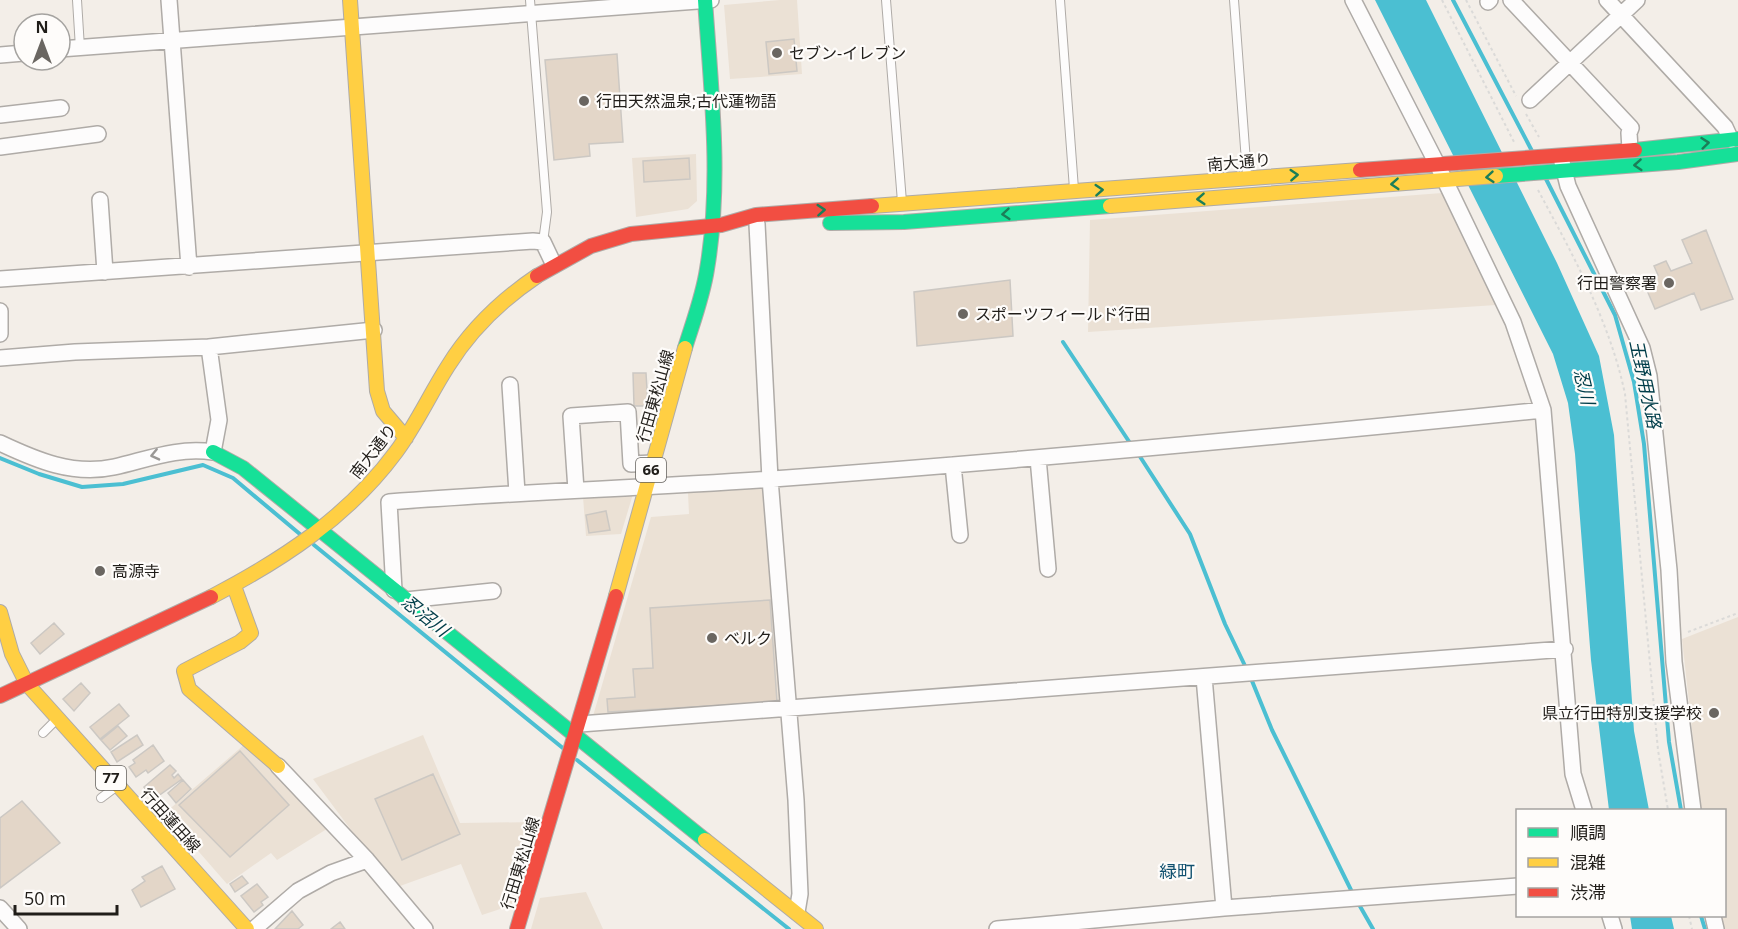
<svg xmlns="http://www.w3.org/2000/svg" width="1738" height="929" font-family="'Open Sans','Noto Sans JP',sans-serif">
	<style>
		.built { fill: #ebe1d5 }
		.water { fill: #4bbfd2 }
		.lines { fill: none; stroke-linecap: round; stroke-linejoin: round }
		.stream { stroke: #4bbfd2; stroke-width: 4 }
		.building { fill: #e3d6c8; stroke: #ccc8c3; stroke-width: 1.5 }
		.lane-casing { stroke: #afaba7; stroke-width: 10 }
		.street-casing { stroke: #afaba7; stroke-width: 18 }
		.fast-casing { stroke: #afaba7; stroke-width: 16 }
		.slow-casing { stroke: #afaba7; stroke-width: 16 }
		.jam-casing { stroke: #afaba7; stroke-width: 16 }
		.path { stroke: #dbdad8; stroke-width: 2; stroke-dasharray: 3 3; stroke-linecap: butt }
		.lane { stroke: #fdfcfc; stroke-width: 8 }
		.street { stroke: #fdfcfc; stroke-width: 15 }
		.fast { stroke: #16e098; stroke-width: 14 }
		.slow { stroke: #ffcf43; stroke-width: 14 }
		.jam { stroke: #f24e42; stroke-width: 14 }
		.oneway { stroke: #1b7e58 }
		.oneway2 { stroke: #9a9896 }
		.poi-dot { fill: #6a6661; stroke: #fefcfa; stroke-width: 2 }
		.labels { text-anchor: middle; stroke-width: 4.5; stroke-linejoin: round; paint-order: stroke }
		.shield { fill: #fefcfa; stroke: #63605c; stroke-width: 1.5 }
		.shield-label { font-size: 15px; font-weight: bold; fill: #201d19 }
		.poi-label { font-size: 16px; fill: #201d19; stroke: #fefcfa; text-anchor: start }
		.street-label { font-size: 16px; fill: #201d19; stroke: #fefcfa }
		.water-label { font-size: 18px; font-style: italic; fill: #003d49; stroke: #fefcfa }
		.neighbourhood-label { font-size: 18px; fill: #10506f; stroke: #fefcfa }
	</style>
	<rect width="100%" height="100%" fill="#f3eee8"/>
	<path class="built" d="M780,0H797L802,74L730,79L724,5Z
		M696,154L697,201L688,209L636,217L632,158Z
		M1442,193L1496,305L1088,332L1090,220Z
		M760,487L766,492L782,702L593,716L651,517L689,514L688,493Z
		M633,494L621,534L586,536L583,497Z
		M1738,617V929H1724L1721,916H1724V810H1701L1682,639Z
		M423,735L460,823L537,822L512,905L482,915L461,864L400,886L363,846L313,779Z
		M245,744L330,827L277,860L271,853L227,884L165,813Z
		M586,892L603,929H531L540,898Z"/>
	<path class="water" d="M1375,0H1426L1557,263L1599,356L1614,435L1634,731L1649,810H1609L1591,660L1575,454L1568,403L1553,354Z
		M1630,916H1671L1674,929H1632Z"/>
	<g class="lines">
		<path class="stream" d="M1453,0L1532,151
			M1546,179L1615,315L1634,382L1644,444L1669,742L1681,810
			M1063,342L1132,446
			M1137,452L1190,534L1225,624L1247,670
			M0,458L39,474L82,487L123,484L203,465L233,478L301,535
			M314,545L564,749
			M1250,676L1272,730L1353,894
			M577,760L789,929
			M1357,901L1373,929
			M1701,916L1705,929"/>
	</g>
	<path class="building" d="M794,39L797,71L769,74L766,42Z
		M617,54L623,142L589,144L590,156L554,160L545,60Z
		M689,158L690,179L644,182L643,161Z
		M1706,230L1733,299L1701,310L1694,293L1655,309L1643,281L1658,275L1654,266L1666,261L1671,271L1692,263L1682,240Z
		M1010,280L1013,336L917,346L914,292Z
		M633,373H646L648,406H634Z
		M606,511L610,530L589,533L586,515Z
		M770,600L777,702L608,712L607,699L635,697L633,669L653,668L650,608Z
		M54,623L64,634L40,654L31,643Z
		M81,683L90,693L74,711L63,699Z
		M119,704L129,716L100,739L90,727Z
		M118,726L127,736L110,750L101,740Z
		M137,735L143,745L117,762L111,752Z
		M153,745L164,761L148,773L146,770L136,777L129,767L135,763L133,760Z
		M240,751L289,805L230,857L179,805Z
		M170,765L176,771L172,775L174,778L178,774L182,779L154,799L144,787Z
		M433,774L460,834L402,860L375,799Z
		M183,780L191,789L176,803L168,793Z
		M22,801L60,843L0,888V818Z
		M162,866L175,889L141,907L132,890L145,881L142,877Z
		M242,876L248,883L235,892L230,884Z
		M257,884L268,897L261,902L263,905L254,912L241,896Z
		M292,911L303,925L298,929H275Z
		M340,922L345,929H331Z"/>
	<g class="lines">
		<defs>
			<path id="lane" d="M77,0L80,48
				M530,0L547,212L543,242
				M886,0L902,202
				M1060,0L1074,189
				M1234,0L1247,175
				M43,733L56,720
				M101,798L117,786"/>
			<path id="street" d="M169,0L189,267
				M1353,0L1437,164L1513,322L1543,410L1573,774L1584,810
				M1511,0L1631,128L1629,133L1630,149
				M1607,0L1725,127L1731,140
				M1488,2L1490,0
				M60,49L711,0
				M0,55L24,53
				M1530,100L1637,0
				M0,115L61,108
				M0,147L98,134
				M1562,162L1568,186L1642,348L1649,376L1669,570L1674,662L1693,810
				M100,200L105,272
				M757,224L770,479L796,800L800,894L797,912
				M0,279L533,241L543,242L554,265
				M0,311V334
				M0,358L75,352L209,347L374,330
				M510,385L517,493
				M0,443C36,460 73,476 114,467C149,459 177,447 213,452L219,420L209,347
				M1038,458L1048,569
				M953,465L960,535
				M576,490L571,416L628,412L631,464L653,463
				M394,590L389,502C517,492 645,488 773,479C1030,460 1287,436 1543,410
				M406,600L493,591
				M580,724L1565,649
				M278,766L367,860L425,929
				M0,908L19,929
				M1224,908L1518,886
				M1610,916L1614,929
				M1713,916L1716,929
				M254,929L298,891L331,873L367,860
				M997,929L1224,908L1204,677"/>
			<path id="fast" d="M1635,150L1738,139
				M1496,176L1678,162L1738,154
				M830,223L904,222L1110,206
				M685,348C693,322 703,296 707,269C722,181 711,89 705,0
				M213,452L243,468L705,840"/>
			<path id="slow" d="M350,0L377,391L383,411L406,438
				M872,206L1360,170
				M1110,206L1496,176
				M234,586L251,633L240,642L184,671L189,689L278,766
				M616,596L685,348
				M211,597C282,560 348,517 396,452C416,425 430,394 448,366C471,329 500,301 537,276
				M0,612L12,654L27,684L247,929
				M705,840L816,929"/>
			<path id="jam" d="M1360,170L1635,150
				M537,276L591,246L631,234L721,225L756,215L872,206
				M0,696L211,597
				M517,929L616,596"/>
		</defs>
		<use href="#lane" class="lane-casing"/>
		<use href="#street" class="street-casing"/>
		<use href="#fast" class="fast-casing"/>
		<use href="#slow" class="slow-casing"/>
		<use href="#jam" class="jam-casing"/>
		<path class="path" d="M1442,0L1514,142
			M1466,0L1516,96
			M1526,114L1539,137
			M1538,190C1573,255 1610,322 1625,394L1658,750L1668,810
			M1688,632L1738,613
			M1689,916L1692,929"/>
		<use href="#lane" class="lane"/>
		<use href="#street" class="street"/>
		<use href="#fast" class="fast"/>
		<use href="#slow" class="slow"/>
		<use href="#jam" class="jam"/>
	</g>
	<defs><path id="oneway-chevron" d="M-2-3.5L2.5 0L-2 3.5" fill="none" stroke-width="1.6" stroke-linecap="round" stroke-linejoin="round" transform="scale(1.5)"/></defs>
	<g class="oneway">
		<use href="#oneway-chevron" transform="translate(1705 143) rotate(-6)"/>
		<use href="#oneway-chevron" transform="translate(1638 165) rotate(176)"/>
		<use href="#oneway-chevron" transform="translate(1294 175) rotate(-4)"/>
		<use href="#oneway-chevron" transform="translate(1490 177) rotate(175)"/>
		<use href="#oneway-chevron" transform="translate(1395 184) rotate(176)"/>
		<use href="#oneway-chevron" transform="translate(1099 190) rotate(-4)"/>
		<use href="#oneway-chevron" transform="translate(1201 199) rotate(176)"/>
		<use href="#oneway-chevron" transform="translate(821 210) rotate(-4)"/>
		<use href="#oneway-chevron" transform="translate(1006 214) rotate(175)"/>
	</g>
	<use class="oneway2" href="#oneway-chevron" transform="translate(155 455) rotate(167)"/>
	<g class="poi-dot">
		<circle cx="777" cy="53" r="6"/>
		<circle cx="584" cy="101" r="6"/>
		<circle cx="1669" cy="283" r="6"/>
		<circle cx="963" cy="314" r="6"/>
		<circle cx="100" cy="571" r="6"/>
		<circle cx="712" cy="638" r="6"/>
		<circle cx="1714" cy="713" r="6"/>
	</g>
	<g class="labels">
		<g class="shield">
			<rect x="636" y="458" width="30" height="24" rx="4.5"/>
			<rect x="96" y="766" width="30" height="24" rx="4.5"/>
		</g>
		<g class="shield-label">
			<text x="651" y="475">66</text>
			<text x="111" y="783">77</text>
		</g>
		<g class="poi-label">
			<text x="789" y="59">セブン-イレブン</text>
			<text x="596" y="107">行田天然温泉;古代蓮物語</text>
			<text x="1657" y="289" text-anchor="end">行田警察署</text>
			<text x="975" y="320">スポーツフィールド行田</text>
			<text x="112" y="577">高源寺</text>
			<text x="724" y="644">ベルク</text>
			<text x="1702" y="719" text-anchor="end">県立行田特別支援学校</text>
		</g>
		<g class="street-label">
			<text transform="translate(1239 162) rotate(-5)" y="6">南大通り</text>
			<text transform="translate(655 396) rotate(-74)" y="6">行田東松山線</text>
			<text transform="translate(373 451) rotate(-52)" y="6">南大通り</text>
			<text transform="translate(171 820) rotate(48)" y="6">行田蓮田線</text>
			<text transform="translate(520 863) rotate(-73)" y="6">行田東松山線</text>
		</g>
		<g class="water-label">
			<text transform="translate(1645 384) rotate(78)" y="6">玉野用水路</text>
			<text transform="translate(1584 387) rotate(77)" y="6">忍川</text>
			<text transform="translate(425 616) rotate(39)" y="6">忍沼川</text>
		</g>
		<g class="neighbourhood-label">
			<text x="1177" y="878">緑町</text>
		</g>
	</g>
	<rect x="1516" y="809" width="210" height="108" fill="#fefcfa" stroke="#a5a3a0" stroke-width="1.5"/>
	<rect x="1528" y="828" width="30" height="9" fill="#16e098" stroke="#a5a3a0" stroke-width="1.5"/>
	<text x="1570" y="839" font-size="18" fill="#201d19">順調</text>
	<rect x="1528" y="858" width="30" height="9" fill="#ffcf43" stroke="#a5a3a0" stroke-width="1.5"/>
	<text x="1570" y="869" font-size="18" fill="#201d19">混雑</text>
	<rect x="1528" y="888" width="30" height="9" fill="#f24e42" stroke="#a5a3a0" stroke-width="1.5"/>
	<text x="1570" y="899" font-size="18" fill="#201d19">渋滞</text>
	<g transform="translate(42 42)"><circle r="28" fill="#fefcfa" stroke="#a5a3a0" stroke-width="1.5"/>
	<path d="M0-4.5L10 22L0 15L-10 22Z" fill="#6a6661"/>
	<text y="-9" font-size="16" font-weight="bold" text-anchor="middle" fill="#201d19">N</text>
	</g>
	<path d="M15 905v9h102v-9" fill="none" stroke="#201d19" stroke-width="3"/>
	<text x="24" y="905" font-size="18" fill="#201d19" stroke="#fefcfa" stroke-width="4.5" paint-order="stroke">50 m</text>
</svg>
